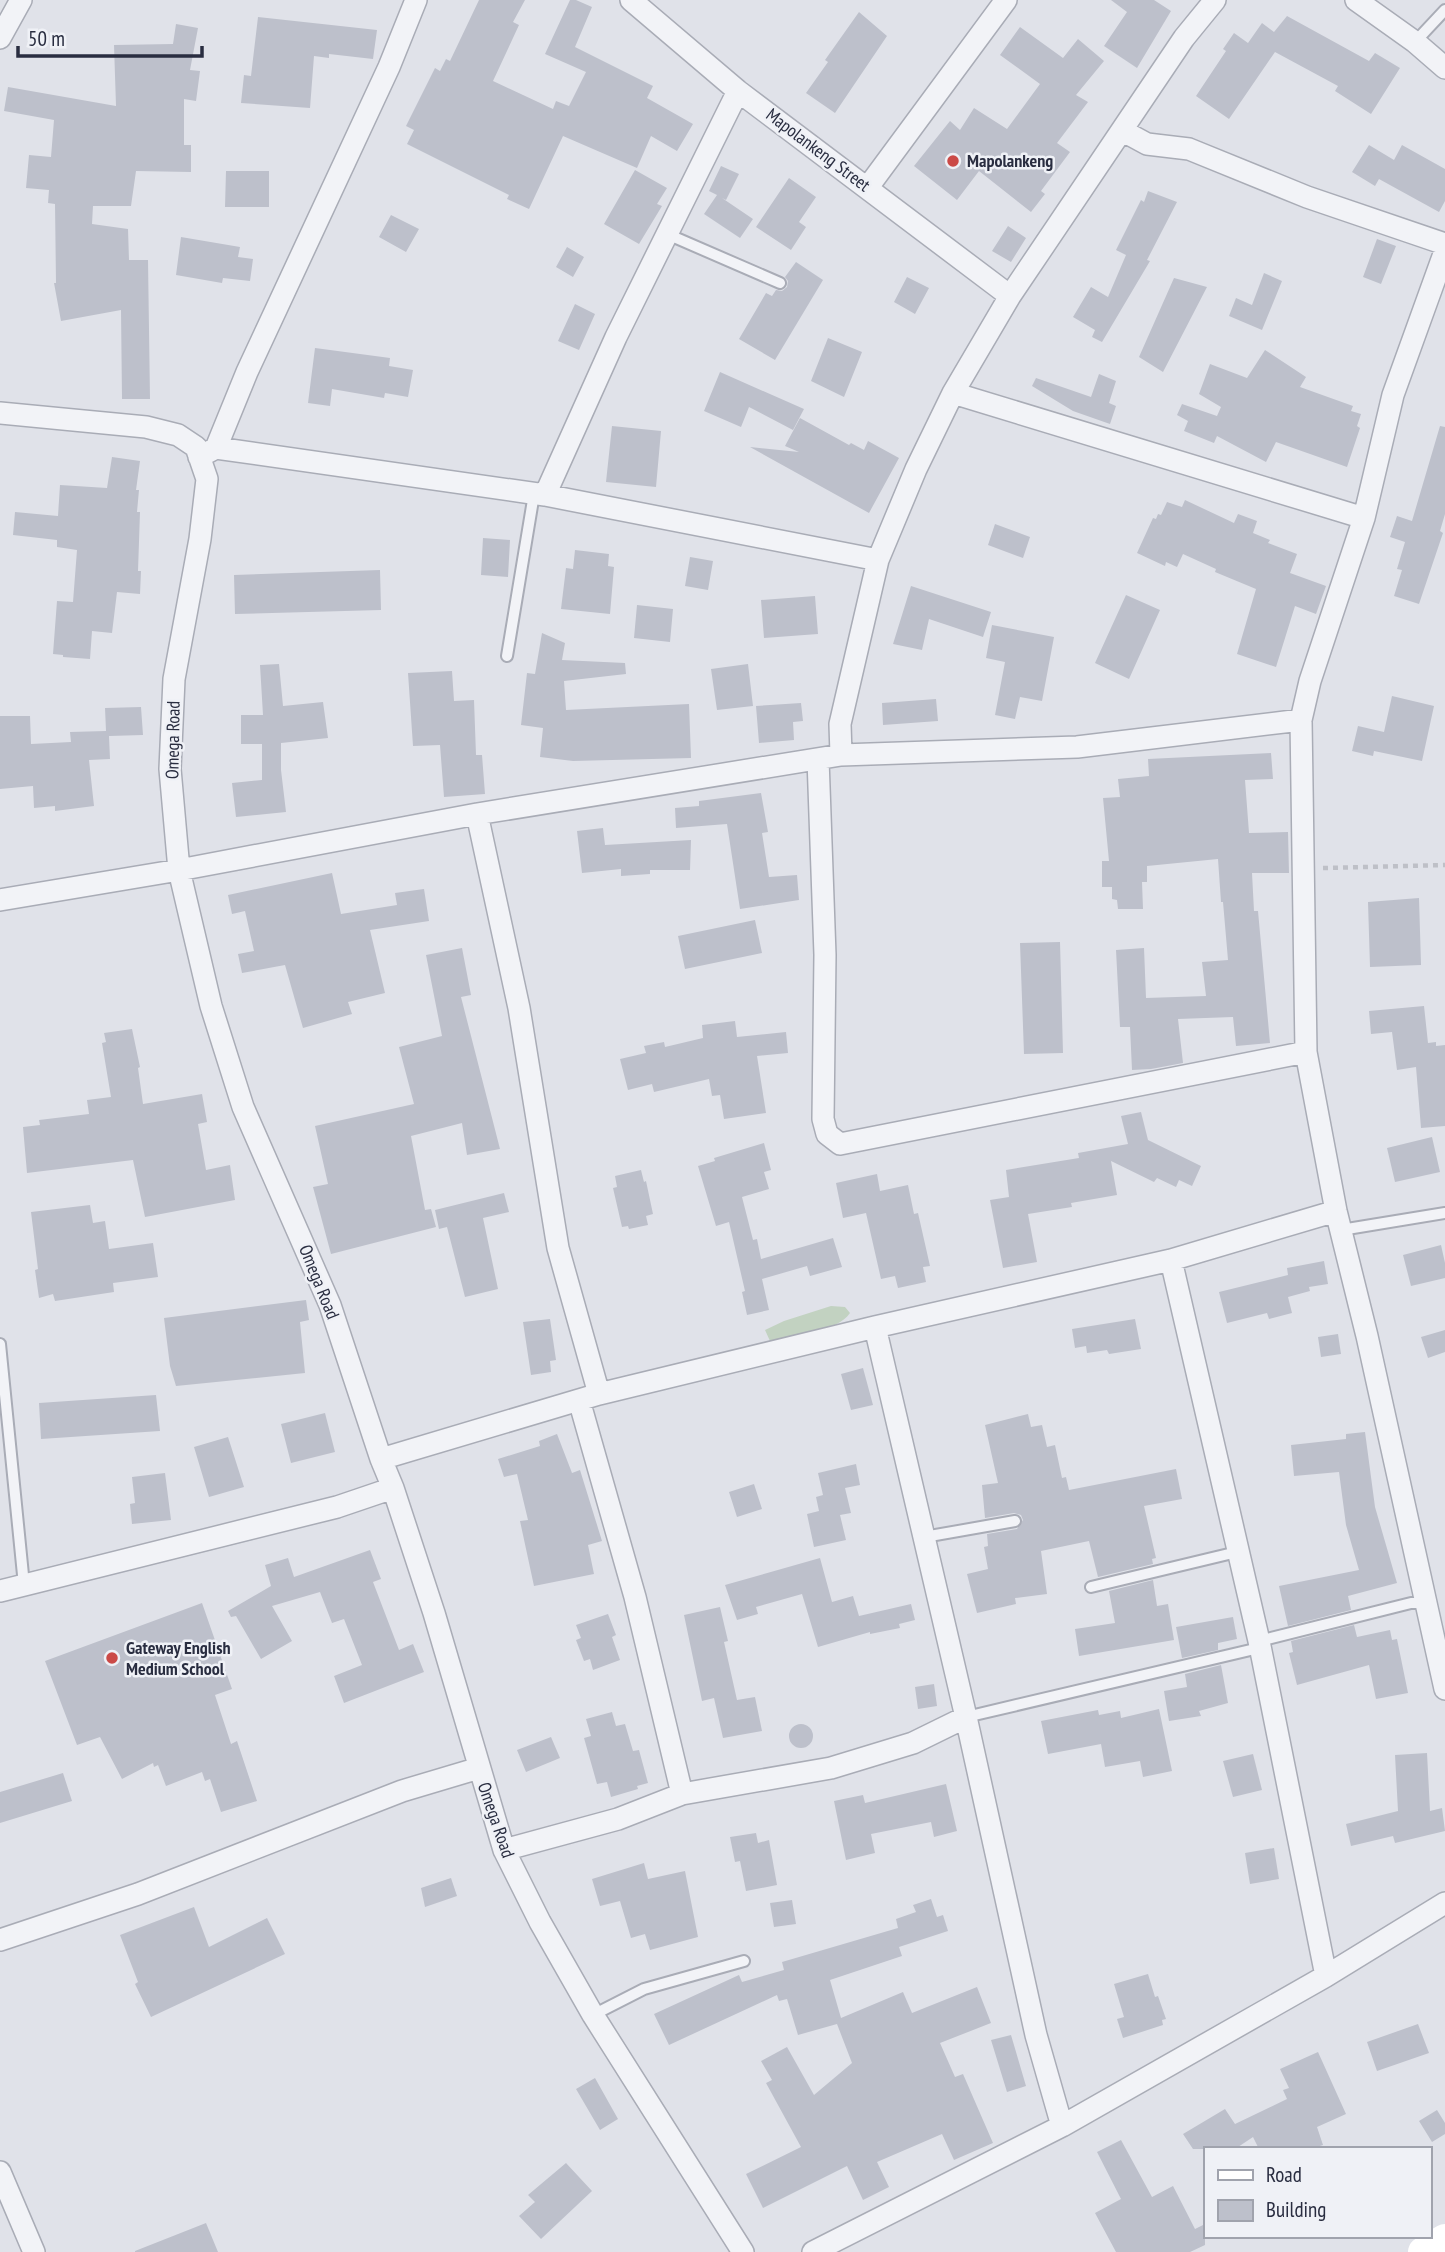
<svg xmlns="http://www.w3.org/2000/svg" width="1445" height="2252" font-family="'PT Sans Narrow',sans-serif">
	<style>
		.green { fill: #c2d2c1 }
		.building { fill: #bdc0cb }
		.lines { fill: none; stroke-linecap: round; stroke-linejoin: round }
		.lane-casing { stroke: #a9acb6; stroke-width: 14 }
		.street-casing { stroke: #a9acb6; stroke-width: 24 }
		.path { stroke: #bec0c7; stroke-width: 4.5; stroke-dasharray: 5 5; stroke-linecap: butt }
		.lane { stroke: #f2f3f7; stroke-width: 10 }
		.street { stroke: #f2f3f7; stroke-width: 21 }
		.secondary { stroke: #fff; stroke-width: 30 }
		.poi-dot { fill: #cb4a47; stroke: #eff1f6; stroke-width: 2.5 }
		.labels { text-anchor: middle; stroke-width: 5; stroke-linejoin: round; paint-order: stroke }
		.street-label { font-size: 18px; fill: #292d40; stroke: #eff1f6 }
		.poi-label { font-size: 18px; font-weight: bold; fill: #292d40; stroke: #eff1f6; text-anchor: start }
	</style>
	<rect width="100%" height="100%" fill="#e0e2e9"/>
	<path class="green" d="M831,1306L845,1307L850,1313C837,1332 793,1337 770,1341L765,1330L784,1321Z"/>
	<path class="building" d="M479,0H525L513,22L519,25L493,81L553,109L556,101L569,106L586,72L545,54L570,0H576L592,7L575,47L653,86L647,98L693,124L677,151L651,136L637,168L563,136L529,209L507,199L509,195L407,144L414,130L406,126L435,68L440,71L446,59L450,61Z
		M1111,0H1154L1171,11L1137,68L1104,46L1127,12Z
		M859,12L887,36L835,113L806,93L828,62L825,60Z
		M1287,16L1369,61L1375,53L1400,68L1371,114L1335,91L1338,86L1275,52L1229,119L1196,96L1226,51L1223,49L1234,33L1248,43L1262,23L1274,32Z
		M258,17L377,30L373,59L329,54V58L314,56L310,108L241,103L244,75L251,76Z
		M176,24L198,28L190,70L200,71L196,101L184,99V145H191V172L136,171L131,206H93L92,224L128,229L129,260H148L150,399H122L121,310L61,321L54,283H56L55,204L48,203L49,190L26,188L29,155L51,157L54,120L4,111L8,87L116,106L114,45L173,44Z
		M1020,27L1063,58L1078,39L1104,61L1076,95L1088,102L1057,143L1070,152L1041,191L1045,194L1031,212L979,171L957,200L914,166L950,121L960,130L974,108L1007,129L1040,84L1000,55Z
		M1369,145L1394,160L1402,145L1445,169V201L1439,212L1379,179L1375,186L1352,172Z
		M721,166L739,174L726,200L722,198L753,219L740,238L704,214L717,195L709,191Z
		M635,170L667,188L657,204L662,206L639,244L604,224Z
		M226,171H269V207H225Z
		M789,178L816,197L799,222L806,227L791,250L756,227Z
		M1148,191L1177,202L1147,260L1150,261L1102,342L1092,337L1095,330L1073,317L1091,287L1108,297L1126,255L1116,250L1141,200L1144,202Z
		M391,215L419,229L406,252L379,237Z
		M1008,226L1026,238L1011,262L992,251Z
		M181,237L240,247L238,257L253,259L250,281L223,278L222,283L176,275Z
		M1377,239L1396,246L1381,284L1363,277Z
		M567,247L584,257L573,277L556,267Z
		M796,262L823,280L775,360L739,339L766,293L772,296L776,290L782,291L787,287L788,281L785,277Z
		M1264,273L1282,281L1262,330L1229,316L1236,298L1252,305Z
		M907,277L929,288L915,314L894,302Z
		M1174,278L1207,287L1163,372L1139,357Z
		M575,304L595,314L579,350L558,341Z
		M828,338L862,352L844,397L811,381Z
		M315,348L390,358L389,366L413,370L408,397L385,393L384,398L332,389L330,406L308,403Z
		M1265,350L1306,377L1300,387L1353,406L1351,411L1361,414L1357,426L1360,428L1347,467L1276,442L1266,462L1217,436L1214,443L1184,431L1188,421L1177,415L1182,404L1217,416L1221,407L1199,394L1210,364L1247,378Z
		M720,372L804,409L793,430L749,407L741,427L704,411Z
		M1099,374L1116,381L1109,403L1116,406L1110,424L1073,411L1032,386L1036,378L1091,397Z
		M800,418L849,445L851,443L864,450L868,441L899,458L869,513L750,447L799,452L785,446Z
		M612,426L661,431L656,487L606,482Z
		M1440,426L1445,427V514L1440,531L1443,533L1419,604L1394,596L1402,570L1397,569L1405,542L1390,537L1397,516L1412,521Z
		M112,457L140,461L136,490H139L137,512H140L138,571H141L140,594L117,592L112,633L92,631L90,659L63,657V655L53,654L57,601L73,602L77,550L57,547V540L13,535L15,512L58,516L60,485L107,488Z
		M1185,500L1234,523L1238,514L1257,521L1253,533L1270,540L1268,543L1297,554L1290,573L1326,586L1316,614L1295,606L1276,667L1237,654L1256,589L1215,572L1216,569L1183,554L1177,567L1166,562L1165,566L1137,553L1153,518L1156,519L1158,514L1161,515L1167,502L1182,507Z
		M995,524L1030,537L1023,558L988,545Z
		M483,538L510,540L508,577L481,575Z
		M575,550L609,554L608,566L614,567L610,614L561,609L566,568L573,569Z
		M690,557L713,561L708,590L685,586Z
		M380,570L381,610L235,614L234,575Z
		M911,586L991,612L983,637L929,619L922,650L893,644Z
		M1126,595L1160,610L1129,679L1095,663Z
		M815,596L818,634L764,638L761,600Z
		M637,605L673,609L670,642L634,638Z
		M992,625L1054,637L1042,701L1020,697L1015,719L995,715L1005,662L986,658Z
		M542,633L565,643L562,660L625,663L626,674L564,681L566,710L689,704L691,758L573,761L540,757L543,728L521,725L527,673L535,674Z
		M279,664L283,706L323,702L328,738L281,743V770L286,812L236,817L232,783L262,780V744H241V715H263L260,665Z
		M748,664L753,706L717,710L711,669Z
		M452,671L454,701L474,700L476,755H482L485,794L444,797L440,745L413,746L408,673Z
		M1392,696L1434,706L1422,761L1374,751L1373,756L1352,751L1358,726L1384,732Z
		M936,699L938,721L883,725L882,703Z
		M801,703L803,721L793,722L794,740L759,743L756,706Z
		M141,707L143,735L109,736L110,759L89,760L94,806L55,811V806L34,808L33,786L0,789V716H30L31,744L71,742L70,732L106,731L105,708Z
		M1271,753L1273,779L1245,780L1249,833L1288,832L1289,873H1252L1254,911H1258L1270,1043L1236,1046L1233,1017L1178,1019L1183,1063L1151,1069L1132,1070L1130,1027H1120L1116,950L1144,948L1146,998L1206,996L1202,962L1228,960L1223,902H1221L1218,859L1147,866V882H1142L1143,909H1118L1117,900L1112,899V887H1102V861H1109L1103,798L1120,797L1118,779L1149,776L1148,759Z
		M761,793L768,832L762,833L769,877L797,875L799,900L740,909L727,824L676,828L675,808L699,806V801Z
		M603,828L605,845L691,840L690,870H650V874L621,876V869L582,873L577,831Z
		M332,873L341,914L397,905L395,893L424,889L429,921L370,930L385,993L348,1002L352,1014L303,1028L285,965L242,973L238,954L254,951L245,911L232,914L228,895Z
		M1419,898L1421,965L1370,967L1368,902Z
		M755,920L762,953L685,969L678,936Z
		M1060,942L1063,1053L1024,1054L1020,943Z
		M462,948L471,995L461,997L500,1149L467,1155L462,1123L411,1136L425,1210L431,1209L436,1227L331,1254L313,1187L328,1184L315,1126L414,1104L399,1047L442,1036L426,955Z
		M1424,1006L1428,1043L1436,1042V1046L1445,1045V1126L1421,1128L1416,1067L1397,1070L1392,1032L1371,1034L1369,1011Z
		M735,1021L737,1037L786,1032L788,1053L757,1056L766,1113L724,1119L720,1095L712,1096L709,1079L654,1092L652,1084L628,1090L620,1059L646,1053L644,1046L664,1042L665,1047L703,1038L702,1025Z
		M132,1029L140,1067L138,1068L143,1104L202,1094L207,1122L198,1124L206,1170L230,1165L235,1200L145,1217L133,1160L27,1173L23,1127L40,1125L39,1120L89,1114L87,1100L111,1097L102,1043L106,1042L104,1033Z
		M1141,1112L1148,1140L1201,1166L1192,1186L1179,1180L1176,1187L1157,1178L1154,1182L1111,1161L1117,1195L1071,1203L1072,1207L1028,1214L1037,1262L1003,1268L990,1200L1009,1197L1006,1170L1079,1158L1078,1153L1128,1144L1121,1116Z
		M1432,1137L1440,1172L1395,1182L1387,1148Z
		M764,1143L771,1170L764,1172L769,1189L742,1197L753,1240L757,1239L761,1259L833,1238L842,1267L810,1276L807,1266L762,1279L769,1310L747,1315L742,1292L745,1291L729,1222L716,1226L698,1166L715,1161L714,1158Z
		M641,1170L644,1182L646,1181L653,1214L646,1216L648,1225L629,1229L628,1226L622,1227L613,1188L617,1187L615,1176Z
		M877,1174L880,1191L908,1185L914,1214L918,1213L930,1266L923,1267L926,1282L898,1288L895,1276L881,1279L866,1213L843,1218L836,1183Z
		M504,1193L509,1212L483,1218L498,1289L465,1297L447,1227L439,1229L435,1210Z
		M90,1205L93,1223L105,1221L109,1249L153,1243L158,1277L113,1283L114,1292L55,1301L53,1294L39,1298L35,1270L38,1269L31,1212Z
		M1441,1245L1445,1263V1278L1411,1286L1403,1255Z
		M1324,1261L1328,1284L1309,1287L1310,1291L1288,1297L1292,1313L1269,1319L1267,1313L1227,1323L1219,1292L1288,1275L1287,1268Z
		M306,1300L309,1320L300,1322L305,1373L176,1386L170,1366L164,1318Z
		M550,1319L556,1360L550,1361L551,1372L531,1375L523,1322Z
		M1135,1319L1141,1349L1109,1354L1107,1350L1087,1353L1086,1346L1075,1348L1072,1329Z
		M1445,1330V1352L1428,1358L1421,1337Z
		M1338,1334L1341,1354L1321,1357L1318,1337Z
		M863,1368L873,1405L851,1410L841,1374Z
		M156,1395L160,1431L41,1439L39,1403Z
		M325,1413L335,1452L291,1463L281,1424Z
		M1028,1414L1031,1427L1042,1425L1047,1447L1055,1445L1062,1478L1066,1477L1069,1490L1176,1469L1182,1499L1144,1506L1156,1558L1152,1559L1153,1564L1098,1577L1089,1541L1041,1551L1047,1594L1015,1598L1016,1604L977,1613L967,1574L988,1569L984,1547L988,1546L987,1534L1017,1529L1023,1520L1021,1515L1014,1513L985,1518L982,1485L998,1483L985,1425Z
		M1365,1432L1375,1507L1397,1583L1348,1596L1351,1610L1288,1626L1279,1586L1359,1570L1346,1525L1339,1472L1294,1476L1291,1445L1346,1439V1434Z
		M557,1434L572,1473L580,1470L602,1541L588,1545L594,1574L534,1586L520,1521L528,1520L517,1474L504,1477L498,1459L540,1446L539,1441Z
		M228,1437L244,1487L209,1497L194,1447Z
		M856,1464L860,1485L845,1488L851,1513L840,1515L846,1540L814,1547L807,1514L819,1511L816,1497L823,1495L818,1473Z
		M165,1473L171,1520L132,1524L130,1504L135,1503L132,1477Z
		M754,1484L762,1509L737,1517L729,1492Z
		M370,1550L381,1579L373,1582L399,1650L413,1644L424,1672L344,1703L334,1676L362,1665L344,1619L332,1623L320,1592L272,1606L292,1641L261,1659L236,1616L231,1617L228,1611L271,1586L265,1565L288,1558L294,1577Z
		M820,1558L832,1602L853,1596L859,1616L911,1604L915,1620L899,1624L900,1628L870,1634V1632L818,1647L802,1594L756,1607L758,1614L737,1620L725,1585Z
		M1153,1580L1157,1606L1168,1604L1174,1640L1079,1656L1075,1629L1115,1623L1109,1591Z
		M202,1603L232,1689L215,1695L231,1744L237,1741L257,1801L221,1812L210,1779L205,1781L202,1772L166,1786L158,1765L154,1767L153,1763L122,1779L100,1737L77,1745L45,1661Z
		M720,1607L728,1641L724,1642L737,1700L755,1697L762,1731L723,1738L714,1698L702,1701L684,1615Z
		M608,1614L616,1635L612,1637L620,1660L593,1670L590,1659L584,1661L576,1640L581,1638L576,1625Z
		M1233,1617L1237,1639L1218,1643V1650L1182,1658L1176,1627Z
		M1354,1625L1357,1637L1390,1630L1392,1640L1397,1639L1408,1693L1376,1699L1369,1665L1297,1685L1289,1653L1293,1652L1291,1641Z
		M1221,1665L1228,1703L1199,1711L1201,1716L1169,1721L1164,1691L1187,1687L1185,1674Z
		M934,1684L937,1706L918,1709L915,1687Z
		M1159,1709L1172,1771L1143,1777L1140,1761L1105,1767L1101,1744L1048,1754L1041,1721L1098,1710L1099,1715L1120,1711L1121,1718Z
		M612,1712L616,1726L625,1724L633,1751L639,1750L648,1783L637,1786L638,1789L611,1797L607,1782L597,1784L584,1738L591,1736L586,1719Z
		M789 1736a12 12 0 1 1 24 0a12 12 0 1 1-24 0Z
		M551,1737L560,1758L526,1772L517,1750Z
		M1427,1753L1430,1811L1442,1808L1445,1831L1395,1843L1393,1836L1351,1846L1346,1824L1398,1811L1395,1755Z
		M1253,1754L1262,1790L1233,1797L1223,1761Z
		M63,1773L72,1801L0,1823V1792Z
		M946,1784L957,1831L934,1837L931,1822L871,1834L875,1853L846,1860L834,1801L863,1795L865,1803Z
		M756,1833L758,1843L769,1840L777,1885L746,1891L740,1861L735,1862L730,1837Z
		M1274,1848L1279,1879L1250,1884L1245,1853Z
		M644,1863L648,1879L685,1871L698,1937L650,1950L645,1934L631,1938L620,1901L600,1906L592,1879Z
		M451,1878L457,1896L425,1907L421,1888Z
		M931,1899L937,1917L943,1915L948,1931L899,1947L902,1956L830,1980L841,2018L903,1992L912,2013L977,1987L991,2023L940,2043L955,2077L963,2074L993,2143L954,2160L942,2134L877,2162L889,2187L863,2200L847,2166L763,2208L746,2174L801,2147L766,2083L772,2080L761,2061L787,2047L814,2095L852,2063L837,2024L798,2035L787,1999L779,2001L777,1995L669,2045L654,2014L739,1975L742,1982L784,1970L782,1962L898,1928L896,1919L916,1912L913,1905Z
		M792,1900L796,1924L774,1927L770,1903Z
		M194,1907L209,1947L267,1918L285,1954L151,2017L135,1984L138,1982L120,1935Z
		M1148,1974L1155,1997L1158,1996L1166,2019L1162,2020L1163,2025L1123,2038L1117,2019L1124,2017L1114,1984Z
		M1418,2024L1429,2053L1377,2071L1367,2042Z
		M1011,2035L1026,2086L1007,2092L991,2040Z
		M1318,2052L1346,2114L1317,2127L1323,2145L1310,2149H1259L1253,2137L1235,2149H1193L1183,2134L1225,2109L1235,2124L1287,2099L1283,2090L1289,2088L1280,2069Z
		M595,2078L618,2119L600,2130L576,2089Z
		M1437,2110L1445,2123V2134L1432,2142L1419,2121Z
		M1121,2140L1152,2197L1173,2186L1195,2229L1205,2224V2245L1190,2252H1116L1095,2213L1121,2199L1097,2152Z
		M566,2163L592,2191L541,2239L519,2216L535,2202L528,2195Z
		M206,2223L218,2252H135V2251Z"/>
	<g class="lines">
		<defs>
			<path id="lane" d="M1415,42L1445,10
				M667,234L780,283
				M507,656L534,494
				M1341,1230L1445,1213
				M0,1344L24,1585
				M924,1537L1015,1521
				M1091,1587L1237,1552
				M1259,1641L1411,1603H1428
				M966,1717L1259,1648
				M593,2015L644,1989L744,1961"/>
			<path id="street" d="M631,0L738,91L1010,296
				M1356,0L1415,42L1445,68
				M0,38L21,0
				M1123,131L1147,144L1189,149L1307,197L1445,244
				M868,187L1006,0
				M1445,251L1393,395L1364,518L1310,681L1301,720L1306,1052L1336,1211L1367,1336L1445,1689
				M953,393L1364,518
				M0,413L146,427L178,435L196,447L207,479L200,539L174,679L170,769L179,870L211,1006L243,1107L330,1305L381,1459L393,1488L434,1613L504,1850L540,1922L593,2015L743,2252
				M216,448L247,372L389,67L416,0
				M199,457L216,448L545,495L878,560
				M545,495L616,337L738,91
				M841,755L840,724L878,560L916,469L953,393L1010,296L1184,38L1215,0
				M818,759L825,955L823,1119L827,1134L840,1144L1306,1052
				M477,814L519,1008L558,1248L599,1394
				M0,900L179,870L477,814L841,755L1077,747L1301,720
				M1171,1260L1259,1641L1326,1976
				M875,1327L966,1717L1036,2035L1062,2126
				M579,1400L635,1597L682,1794L831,1768L913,1743L966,1717
				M381,1459L599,1394L875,1327L1171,1260L1336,1211
				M0,1591L337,1507L393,1488
				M504,1850L618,1819L682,1794
				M0,1940L138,1894L402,1791L479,1768
				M0,2172L34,2252
				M813,2252L1062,2126L1326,1976L1445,1903"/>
		</defs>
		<use href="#lane" class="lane-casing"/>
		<use href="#street" class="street-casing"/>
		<path class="path" d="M1323,868L1445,865"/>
		<use href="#lane" class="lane"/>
		<use href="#street" class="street"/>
		<path class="secondary" d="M1423,2252L1445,2239"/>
	</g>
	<g class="poi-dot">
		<circle cx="953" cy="161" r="7"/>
		<circle cx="112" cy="1658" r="7"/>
	</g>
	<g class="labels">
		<g class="street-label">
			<text transform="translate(818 150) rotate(37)" y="6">Mapolankeng Street</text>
			<text transform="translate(173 740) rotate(-89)" y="6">Omega Road</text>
			<text transform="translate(319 1282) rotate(68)" y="6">Omega Road</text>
			<text transform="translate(496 1820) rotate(71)" y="6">Omega Road</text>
		</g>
		<g class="poi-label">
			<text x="967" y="167">Mapolankeng</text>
			<text x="126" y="1654">Gateway English<tspan x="126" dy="21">Medium School</tspan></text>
		</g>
	</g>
	<rect x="1204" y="2147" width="228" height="91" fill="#eff1f6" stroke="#a0a3ad" stroke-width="2"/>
	<rect x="1218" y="2170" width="35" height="10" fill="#ffffff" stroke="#a0a3ad" stroke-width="2"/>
	<text x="1266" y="2182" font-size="21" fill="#292d40">Road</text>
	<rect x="1218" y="2200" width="35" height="21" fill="#bdc0cb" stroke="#a0a3ad" stroke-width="2"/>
	<text x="1266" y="2217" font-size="21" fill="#292d40">Building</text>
	<path d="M18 46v10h184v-10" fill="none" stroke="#292d40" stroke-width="3.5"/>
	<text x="28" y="46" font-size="21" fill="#292d40" stroke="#eff1f6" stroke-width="5" paint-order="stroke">50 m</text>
</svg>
